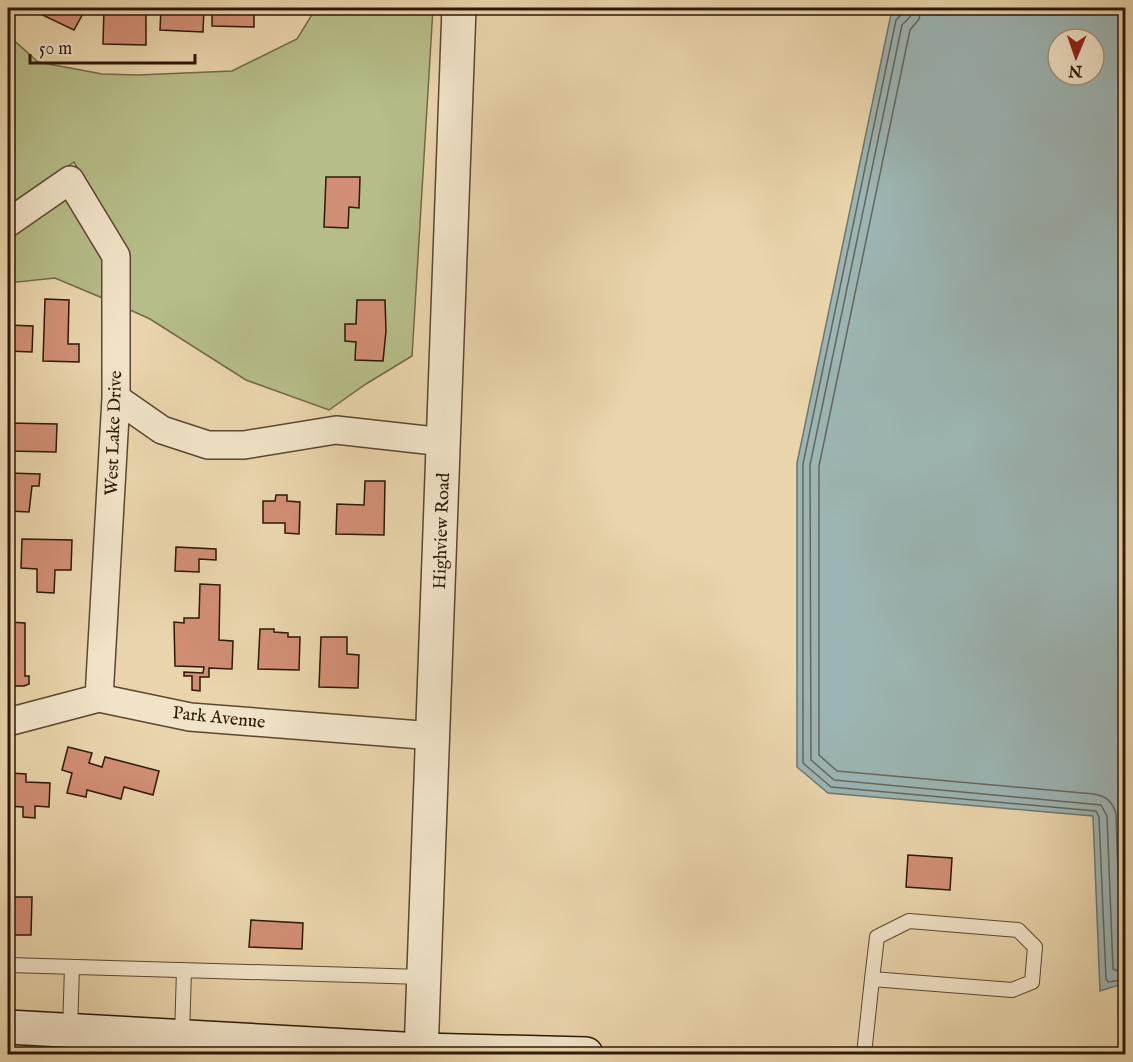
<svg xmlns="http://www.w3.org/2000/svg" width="1133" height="1062" font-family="'IM FELL English',serif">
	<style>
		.green { fill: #b6bd89; stroke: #716a48; stroke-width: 1.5 }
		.water { fill: #9cb5b4; stroke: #6f766e; stroke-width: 1.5; fill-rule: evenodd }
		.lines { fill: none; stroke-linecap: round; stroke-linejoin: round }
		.shore { stroke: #64665d; stroke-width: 1.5 }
		.building { fill: #d18e74; stroke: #2c1806; stroke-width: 1.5 }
		.service-casing { stroke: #5b472f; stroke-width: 16 }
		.minor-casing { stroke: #5b472f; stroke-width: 30 }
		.tertiary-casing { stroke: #5b472f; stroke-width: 36 }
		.secondary-casing { stroke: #2c1806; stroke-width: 36 }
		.service { stroke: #f1e3c8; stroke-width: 14 }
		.minor { stroke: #f1e3c8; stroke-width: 27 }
		.tertiary { stroke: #f1e3c8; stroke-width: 33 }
		.secondary { stroke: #f1e3c8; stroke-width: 33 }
		.labels { text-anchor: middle; stroke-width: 6; stroke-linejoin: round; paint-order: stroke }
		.street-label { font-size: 18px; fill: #2c1806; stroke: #f1e3c8 }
	</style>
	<rect width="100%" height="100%" fill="#e9d4ab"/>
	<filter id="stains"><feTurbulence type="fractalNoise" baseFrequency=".00333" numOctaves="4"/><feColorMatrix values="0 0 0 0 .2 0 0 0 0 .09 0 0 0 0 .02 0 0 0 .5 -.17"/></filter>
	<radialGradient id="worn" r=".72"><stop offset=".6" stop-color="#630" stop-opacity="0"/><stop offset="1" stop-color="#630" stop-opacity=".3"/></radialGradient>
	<path class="green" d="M316,8H433L412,356L366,384L329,410L246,380L150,319L128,309L125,249L74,162L8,208V35L38,62L102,74L138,75L232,71L297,39Z
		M67,197L105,260V299L55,278L8,283V237Z"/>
	<path class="water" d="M903,8H1125V1003L1120,1002L1119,985L1100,991L1093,816L828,793L797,767V463L891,14ZM1058,39H1094V75H1058Z"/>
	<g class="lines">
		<path class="shore" d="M905,8L903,13L896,20L803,464V763L831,787L1096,811L1099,817L1106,979L1108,982L1122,980L1126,992
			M912,8L910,17L902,25L810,465L811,760L834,780L1101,805L1107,816L1113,969L1126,974
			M921,8L919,19L910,30L819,466V755L837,771L1094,794C1106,796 1114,803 1116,815L1121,961L1126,964"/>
	</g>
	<path class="building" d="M38,8H86L74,30L36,12Z
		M104,8H146V45L103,44Z
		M161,8H204L203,32L160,30Z
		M212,8H254V27L212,26Z
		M326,177H360L359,208L349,207L348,228L324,227Z
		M45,299L69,300L68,344H79V362L43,361Z
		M357,300H385L386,331L383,361L355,360L356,342L345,341V324H356Z
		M8,325L33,326L32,352L8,351Z
		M8,423L57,424L56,452L8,451Z
		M8,473L40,474L39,486H32L29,512L8,511Z
		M365,481H385L384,535L336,534L337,504L364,505Z
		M276,495H287V501L300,502L299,534L285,533V523H263V501H275Z
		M22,539L72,540L71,570H55L54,593L37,592V569L21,568Z
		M176,547L216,549V560L199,559V572L175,571Z
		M200,584L220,585L219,640L233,641L232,669L209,668V677H200V691L192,690V676H184V672L203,673L204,667L175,666L174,622L184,623V618H199Z
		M8,622L25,623V676H29V684L24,686H12V674H8Z
		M260,629H274V632L288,633V637H300L299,670L258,669Z
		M321,637H347V654L359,655L358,688L319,687Z
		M68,747L92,753L89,763L102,767L105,757L159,771L153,795L124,787L121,799L87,790L86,797L67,793L72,773L62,770Z
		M10,773L26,774V782L50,783L49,807L35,806V818L23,817V807L8,806Z
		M908,855L952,858L950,890L906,887Z
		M8,897H32L31,935H8Z
		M251,920L303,923L302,949L249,947Z"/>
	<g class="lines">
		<defs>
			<path id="service" d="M8,965L423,977
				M70,1031L72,967
				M182,1036L184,970
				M864,1054L872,979L1012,990L1032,982L1035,947L1018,930L909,921L877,937L872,979"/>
			<path id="minor" d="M8,223L70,180L116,256V398L99,698
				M116,398L162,430L208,445H244L336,430L444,442
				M8,722L99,698L190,717L434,736"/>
			<path id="tertiary" d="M421,1054L459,8"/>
			<path id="secondary" d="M8,1027L421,1050L586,1054"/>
		</defs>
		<use href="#service" class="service-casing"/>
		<use href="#minor" class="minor-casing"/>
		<use href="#tertiary" class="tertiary-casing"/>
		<use href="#secondary" class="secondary-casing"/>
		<use href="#service" class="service"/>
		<use href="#minor" class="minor"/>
		<use href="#tertiary" class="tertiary"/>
		<use href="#secondary" class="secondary"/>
	</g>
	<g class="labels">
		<g class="street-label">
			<text transform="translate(113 433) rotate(-88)" y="6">West Lake Drive</text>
			<text transform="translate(441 531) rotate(-88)" y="6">Highview Road</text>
			<text transform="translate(219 717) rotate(6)" y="6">Park Avenue</text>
		</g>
	</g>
	<rect width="1133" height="1062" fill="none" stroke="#e9d4ab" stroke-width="30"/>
	<rect x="9" y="9" width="1115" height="1044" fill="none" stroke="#2c1806" stroke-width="3"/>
	<rect x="15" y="15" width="1103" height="1032" fill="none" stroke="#2c1806" stroke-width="1.5"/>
	<g transform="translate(1076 57) rotate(182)"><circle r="28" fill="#f1e3c8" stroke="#a2927a" stroke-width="1.5"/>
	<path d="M0-4.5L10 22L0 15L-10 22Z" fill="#8f2418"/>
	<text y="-9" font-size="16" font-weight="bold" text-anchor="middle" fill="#2c1806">N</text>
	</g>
	<path d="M30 54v9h165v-9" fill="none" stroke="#2c1806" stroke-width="3"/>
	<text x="39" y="54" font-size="18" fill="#2c1806" stroke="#f1e3c8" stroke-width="4.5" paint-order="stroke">50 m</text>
	<rect width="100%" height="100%" filter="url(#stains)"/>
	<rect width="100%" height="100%" fill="url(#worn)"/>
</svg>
